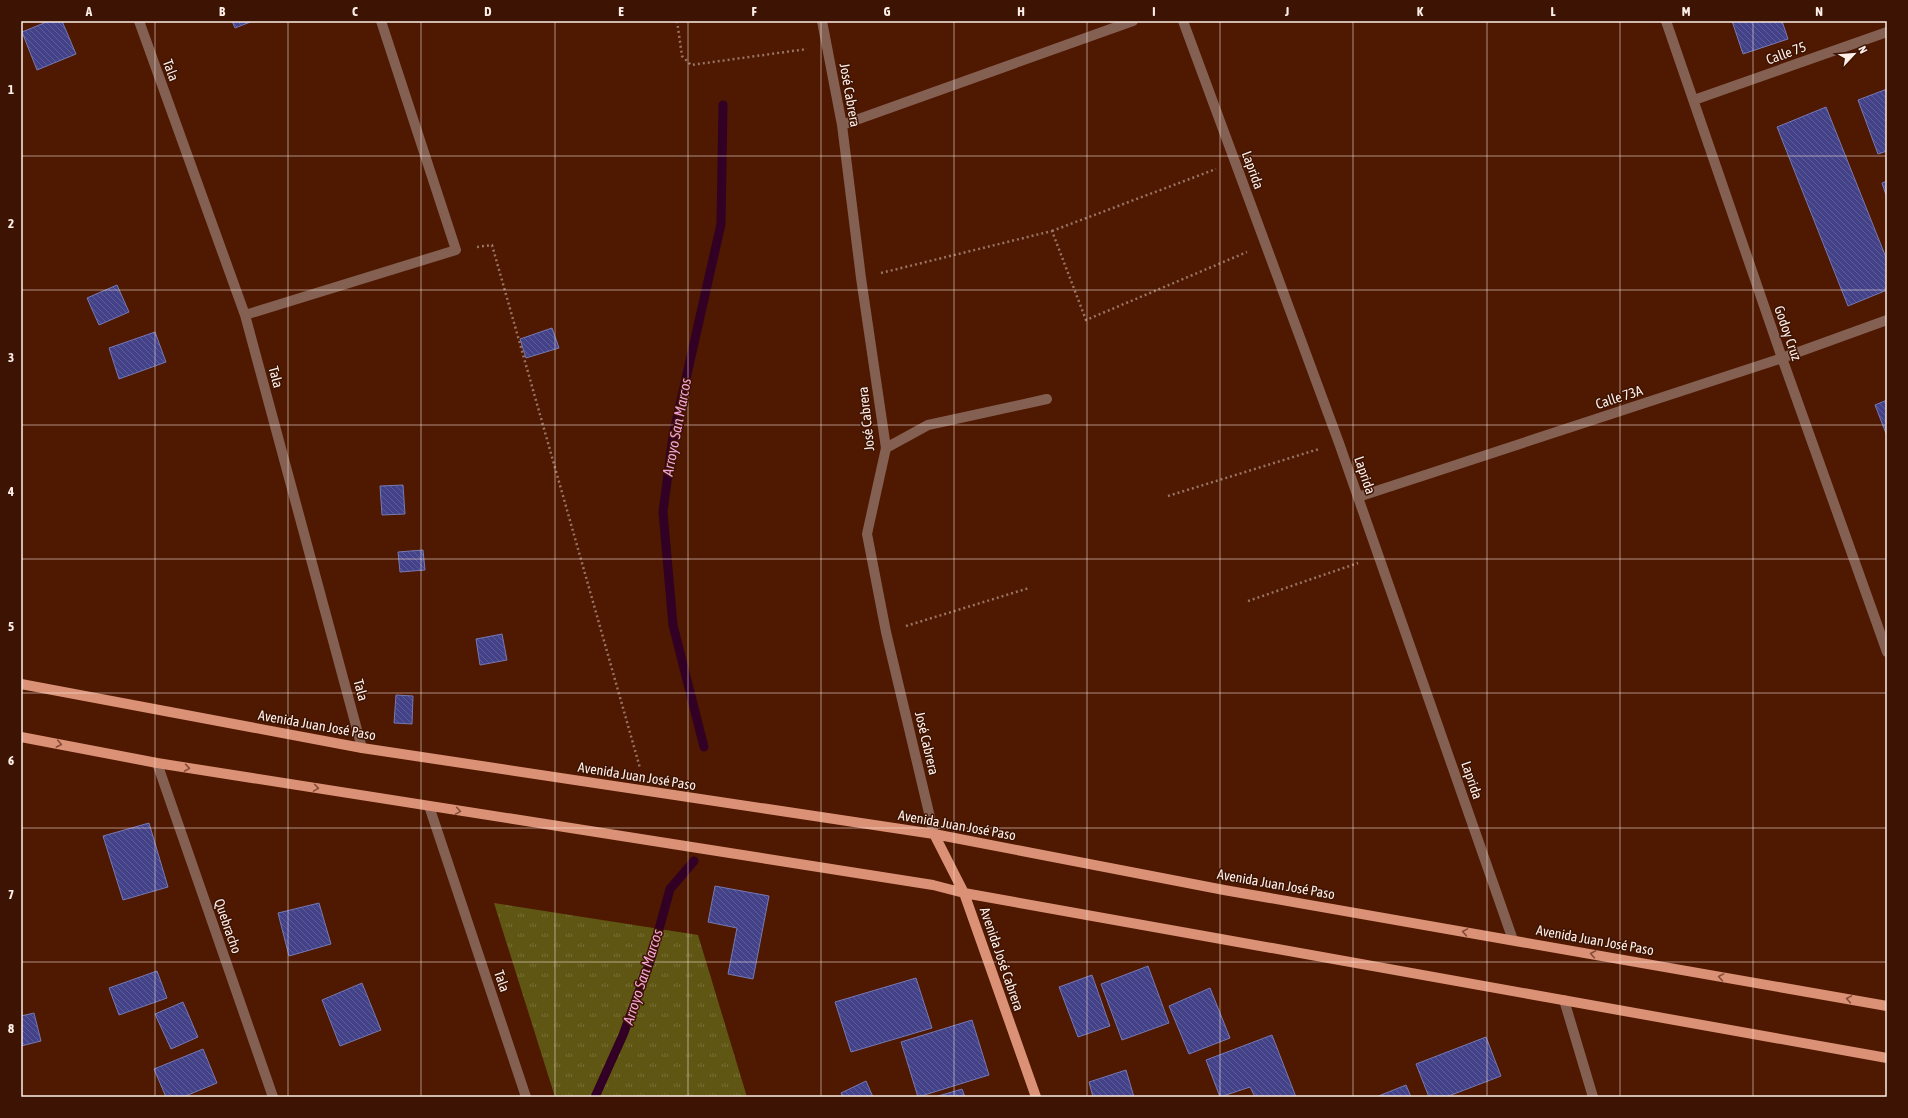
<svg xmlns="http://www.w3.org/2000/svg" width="1908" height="1118" font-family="'Asap Condensed',sans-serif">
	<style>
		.grass { fill: url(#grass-tufts) }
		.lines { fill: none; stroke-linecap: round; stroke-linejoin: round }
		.stream { stroke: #320025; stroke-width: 9 }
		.building { fill: url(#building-back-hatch); stroke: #7679b3 }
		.path { stroke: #997363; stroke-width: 2.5; stroke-dasharray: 2 3; stroke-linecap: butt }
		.minor { stroke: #846052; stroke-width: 10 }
		.major { stroke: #da9176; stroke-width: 10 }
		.oneway { stroke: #844c37 }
		.grid { fill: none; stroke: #feefe9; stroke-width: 1; stroke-opacity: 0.55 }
		.labels { text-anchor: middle; stroke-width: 3; stroke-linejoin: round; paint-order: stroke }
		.street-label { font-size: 14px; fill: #feefe9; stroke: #3d1403 }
		.water-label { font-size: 15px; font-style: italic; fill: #f6a4d8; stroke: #3d1403 }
		.neatline { fill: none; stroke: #feefe9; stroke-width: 1.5 }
		.grid-label { font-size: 13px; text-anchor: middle; font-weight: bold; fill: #feefe9 }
	</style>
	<defs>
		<pattern id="grass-tufts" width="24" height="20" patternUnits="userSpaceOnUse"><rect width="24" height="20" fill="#5f5613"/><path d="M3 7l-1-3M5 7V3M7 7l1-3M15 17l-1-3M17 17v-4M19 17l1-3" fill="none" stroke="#776f35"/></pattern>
		<pattern id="building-back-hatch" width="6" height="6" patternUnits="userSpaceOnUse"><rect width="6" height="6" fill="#434188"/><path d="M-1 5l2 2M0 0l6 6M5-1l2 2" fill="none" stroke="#5f5d99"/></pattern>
	</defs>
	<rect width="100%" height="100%" fill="#4f1800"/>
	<path class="grass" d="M494,903L698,935L747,1097H555Z"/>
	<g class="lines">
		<path class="stream" d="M704,747L673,625L663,512L673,436L721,224L723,105
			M595,1097L623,1035L650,962L670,889L694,861"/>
	</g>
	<path class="building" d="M49,21H62L76,54L37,70L22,32Z
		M232,21H253L235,28Z
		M1732,21H1782L1788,39L1743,54Z
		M1887,89V151L1878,154L1858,100Z
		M1826,107L1887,260V290L1848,306L1777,127Z
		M1887,181V198L1882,183Z
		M117,285L129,312L99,325L87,298Z
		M552,328L559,348L526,358L520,339Z
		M155,332L166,362L119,379L109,348Z
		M1887,400V436L1875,405Z
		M403,485L405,514L382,515L380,486Z
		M423,550L425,570L400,572L398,552Z
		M502,634L507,660L480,665L476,639Z
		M396,695L413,696L412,724L394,723Z
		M149,823L168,887L123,900L103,836Z
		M715,886L769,896L753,979L728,974L737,928L708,922Z
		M319,903L331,944L289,956L278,913Z
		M1148,966L1169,1023L1122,1040L1101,984Z
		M157,971L167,998L119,1015L109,988Z
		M1092,975L1110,1026L1078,1037L1059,987Z
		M916,978L932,1028L851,1052L835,1002Z
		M362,983L381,1030L340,1046L322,1000Z
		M1210,988L1230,1038L1189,1054L1169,1006Z
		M183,1002L198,1037L171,1049L155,1014Z
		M34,1013L41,1041L21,1046V1016Z
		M972,1020L989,1075L918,1097L901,1042Z
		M1272,1035L1296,1097H1255L1250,1087L1220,1097L1206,1060Z
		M1486,1037L1501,1076L1446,1097H1429L1416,1064Z
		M203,1049L217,1083L183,1097H166L154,1069Z
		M1126,1070L1134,1097H1093L1089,1082Z
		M866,1081L873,1097H843L841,1093Z
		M1406,1085L1411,1097H1376Z
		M962,1089L965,1097H935Z"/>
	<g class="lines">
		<path class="path" d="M677,21L682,56L691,65L807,49
			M1052,231L1216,169
			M477,247L492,245L640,768
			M881,273L1052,231L1086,320L1247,252
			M1168,496L1319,449
			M1248,601L1358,563
			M906,626L1029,588"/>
		<path class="minor" d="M139,21L245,315L362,748
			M822,21L842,125L861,278L886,448L867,534L886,632L934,834
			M1183,21L1339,443L1513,940
			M1666,21L1782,358L1887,652
			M1694,100L1887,32
			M842,125L1133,21
			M245,315L456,250L381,21
			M886,448L928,425L1047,399
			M1358,497L1782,358L1887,320
			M157,763L273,1097
			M429,806L526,1097
			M1564,1000L1593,1097"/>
		<path class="major" d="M21,684L362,748L934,834L1224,890L1887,1006
			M21,737L157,763L933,885L964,893L1887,1058
			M934,834L964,893L1036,1097"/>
	</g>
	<defs><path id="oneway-chevron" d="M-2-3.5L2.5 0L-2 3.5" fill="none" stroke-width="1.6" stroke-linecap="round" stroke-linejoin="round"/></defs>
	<g class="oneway">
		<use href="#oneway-chevron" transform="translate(59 744) rotate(11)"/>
		<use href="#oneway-chevron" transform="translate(187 768) rotate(9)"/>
		<use href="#oneway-chevron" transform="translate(316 788) rotate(9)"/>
		<use href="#oneway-chevron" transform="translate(458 811) rotate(9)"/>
		<use href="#oneway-chevron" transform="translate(1465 932) rotate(-170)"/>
		<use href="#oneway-chevron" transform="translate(1593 954) rotate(-170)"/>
		<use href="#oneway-chevron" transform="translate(1721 977) rotate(-170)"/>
		<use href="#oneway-chevron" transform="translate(1849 999) rotate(-170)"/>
	</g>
	<path class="grid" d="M155,21V1097M288,21V1097M421,21V1097M555,21V1097M688,21V1097M821,21V1097M954,21V1097M1087,21V1097M1220,21V1097M1353,21V1097M1487,21V1097M1620,21V1097M1753,21V1097M21,156H1887M21,290H1887M21,425H1887M21,559H1887M21,693H1887M21,828H1887M21,962H1887"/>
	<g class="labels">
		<g class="street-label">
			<text transform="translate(1786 53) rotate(-20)" y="5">Calle 75</text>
			<text transform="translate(171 70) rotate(70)" y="5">Tala</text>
			<text transform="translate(850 95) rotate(80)" y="5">José Cabrera</text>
			<text transform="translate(1253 170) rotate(70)" y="5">Laprida</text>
			<text transform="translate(1788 333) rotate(71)" y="5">Godoy Cruz</text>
			<text transform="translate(276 377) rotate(75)" y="5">Tala</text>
			<text transform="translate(1619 397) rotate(-18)" y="5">Calle 73A</text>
			<text transform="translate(866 419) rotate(-96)" y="5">José Cabrera</text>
			<text transform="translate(1365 475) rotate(71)" y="5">Laprida</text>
			<text transform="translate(361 690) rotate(75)" y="5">Tala</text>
			<text transform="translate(317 725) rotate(10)" y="5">Avenida Juan José Paso</text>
			<text transform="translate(927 743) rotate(77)" y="5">José Cabrera</text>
			<text transform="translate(637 776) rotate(9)" y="5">Avenida Juan José Paso</text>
			<text transform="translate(1472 780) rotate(71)" y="5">Laprida</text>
			<text transform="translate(957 825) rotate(10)" y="5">Avenida Juan José Paso</text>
			<text transform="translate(1276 884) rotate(10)" y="5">Avenida Juan José Paso</text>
			<text transform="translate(228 926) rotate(71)" y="5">Quebracho</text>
			<text transform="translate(1595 940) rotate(10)" y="5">Avenida Juan José Paso</text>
			<text transform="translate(1002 959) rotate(71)" y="5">Avenida José Cabrera</text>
			<text transform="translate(502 981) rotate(71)" y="5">Tala</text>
		</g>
		<g class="water-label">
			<text transform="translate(677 427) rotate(-79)" y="5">Arroyo San Marcos</text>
			<text transform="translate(643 977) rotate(-72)" y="5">Arroyo San Marcos</text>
		</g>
	</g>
	<rect width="1908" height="1118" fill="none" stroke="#3d1403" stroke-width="44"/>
	<g transform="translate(1854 54) rotate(64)" stroke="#3d1403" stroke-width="3" paint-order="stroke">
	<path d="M0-3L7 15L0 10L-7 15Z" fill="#feefe9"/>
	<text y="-6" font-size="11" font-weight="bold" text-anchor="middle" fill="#feefe9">N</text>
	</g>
	<rect x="22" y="22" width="1864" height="1074" class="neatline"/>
	<g class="grid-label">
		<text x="89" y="16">A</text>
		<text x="222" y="16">B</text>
		<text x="355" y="16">C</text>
		<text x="488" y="16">D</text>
		<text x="621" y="16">E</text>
		<text x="754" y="16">F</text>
		<text x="887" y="16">G</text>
		<text x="1021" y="16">H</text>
		<text x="1154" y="16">I</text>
		<text x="1287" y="16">J</text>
		<text x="1420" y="16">K</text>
		<text x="1553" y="16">L</text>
		<text x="1686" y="16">M</text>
		<text x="1819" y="16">N</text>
		<text x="11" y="94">1</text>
		<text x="11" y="228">2</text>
		<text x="11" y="362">3</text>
		<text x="11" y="496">4</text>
		<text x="11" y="631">5</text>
		<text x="11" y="765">6</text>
		<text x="11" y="899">7</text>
		<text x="11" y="1033">8</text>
	</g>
</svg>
